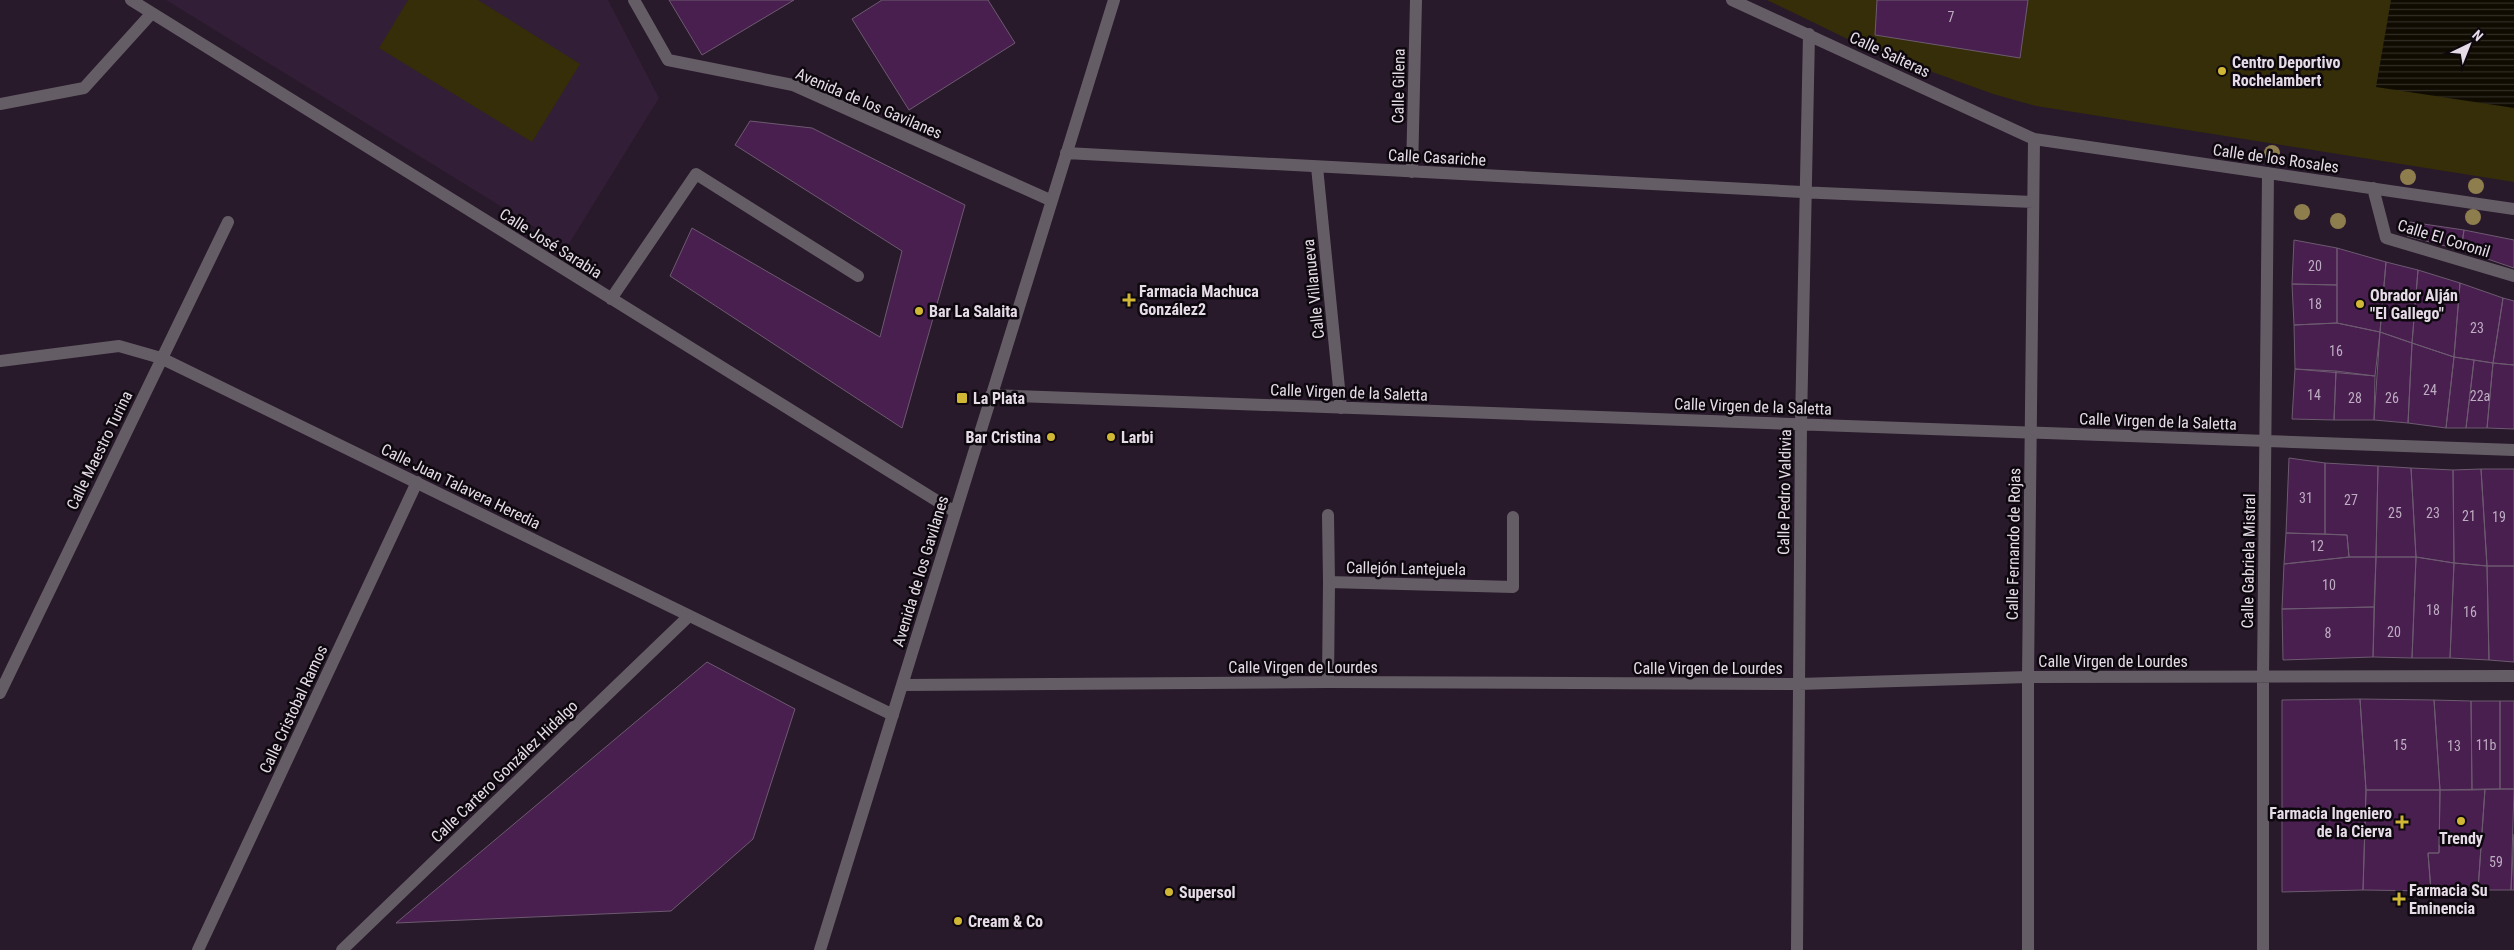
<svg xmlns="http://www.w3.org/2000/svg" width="2514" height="950" font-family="'Roboto Condensed',sans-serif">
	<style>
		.built { fill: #321e36 }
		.pitch { fill: #352e08 }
		.water { fill: url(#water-rules) }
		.building { fill: #481f4f; stroke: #6d5b70 }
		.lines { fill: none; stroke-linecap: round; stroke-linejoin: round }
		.minor { stroke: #655d66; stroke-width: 12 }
		.tree { fill: #8e7d4d }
		.poi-dot { fill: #d0b836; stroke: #0d070e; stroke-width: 2 }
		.labels { text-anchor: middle; stroke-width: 5; stroke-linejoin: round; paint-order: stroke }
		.number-label { font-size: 14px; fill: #beadc2 }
		.street-label { font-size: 16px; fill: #e6dce8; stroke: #0d070e }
		.poi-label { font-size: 16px; font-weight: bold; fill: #e6dce8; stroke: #0d070e; text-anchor: start }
	</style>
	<defs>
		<pattern id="water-rules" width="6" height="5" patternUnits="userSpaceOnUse" patternTransform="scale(1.25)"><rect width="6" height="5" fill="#0f0b00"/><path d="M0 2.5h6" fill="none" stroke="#322e25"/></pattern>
	</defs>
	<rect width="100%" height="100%" fill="#28192b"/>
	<path class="built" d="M166,0H608L659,98L567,247Z"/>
	<path class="pitch" d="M408,0H478L580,64L532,142L379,48Z
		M1767,0H2514V182L2036,106L1993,94L1866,48Z"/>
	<path class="water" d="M2391,0H2514V108L2376,87Z"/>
	<path class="building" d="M669,0H794L702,55Z
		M882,0H988L1015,43L909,110L852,19Z
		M1877,0H2028L2020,58L1875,35Z
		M750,121L812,128L965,205L902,428L670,276L692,228L880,337L902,251L735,145Z
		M2410,222L2464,230L2461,250L2407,236Z
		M2464,230L2514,240V268L2461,250Z
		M2294,240L2337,248V285L2292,284Z
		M2337,248L2386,262L2380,332L2337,323Z
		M2386,262L2418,270L2412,343L2380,332Z
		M2418,270L2460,283L2454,357L2412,343Z
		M2460,283L2503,298L2493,363L2454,357Z
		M2292,284L2337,285V323L2294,325Z
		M2503,298L2514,301V365L2493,363Z
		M2337,323L2380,332L2375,376L2295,369L2294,325Z
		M2380,332L2412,343L2408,423L2374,420Z
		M2412,343L2454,357L2446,428L2408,423Z
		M2454,357L2474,360L2466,428H2446Z
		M2474,360L2493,363L2487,428H2466Z
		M2493,363L2514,365V429L2487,428Z
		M2295,369L2336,371L2334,420L2292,419Z
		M2336,371L2375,376L2374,420H2334Z
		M2289,458L2325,463V534L2286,533Z
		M2325,463L2378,466L2376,557H2349L2347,535L2325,534Z
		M2378,466L2411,468L2416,557H2376Z
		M2411,468L2453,470L2454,563L2416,557Z
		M2481,469H2514V566H2487Z
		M2481,469L2487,566L2454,563L2453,470Z
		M2286,533L2347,535L2349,557L2284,564Z
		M2349,557H2376L2374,607L2282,609L2284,564Z
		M2376,557H2416L2412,658L2373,657Z
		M2416,557L2454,563L2450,658H2412Z
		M2454,563L2487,566L2489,660L2450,658Z
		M2487,566H2514V662L2489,660Z
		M2374,607L2373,657L2283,660L2282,609Z
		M707,662L795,709L753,839L671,911L396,923Z
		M2360,699L2366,790L2363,890L2282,892V700Z
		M2360,699L2434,700L2440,790H2366Z
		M2434,700L2471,701L2472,790H2440Z
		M2471,701H2500V789L2472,790Z
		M2500,701H2514V789H2500Z
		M2485,789H2514L2511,890H2478Z
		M2485,789L2478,890L2431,891L2428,853H2439L2440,790Z
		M2366,790H2440L2439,853H2428L2431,891L2363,890Z
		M2514,834V890H2511Z"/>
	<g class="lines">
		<path class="minor" d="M131,0L955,512
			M634,0L668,60L793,85L1050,200
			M1732,0L2034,139L2514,209
			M0,104L84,88L151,14
			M1066,153L1821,193L2033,202
			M1317,167L1341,408
			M1412,172L1416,0
			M2373,188L2386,238L2514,276
			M611,299L696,174L858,276
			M0,361L119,346L161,358L893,715
			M991,395L2514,450
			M1328,515L1329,582
			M1328,682L1329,582L1513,587V517
			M902,685L1328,682L1799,684L2028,677L2514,676
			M0,693L228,222
			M198,950L417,482
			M342,950L689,616
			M820,950L1114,0
			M1797,950L1801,424L1809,34
			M2028,950V677L2034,139
			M2263,950V676L2268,173"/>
	</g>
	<g class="tree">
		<circle cx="2272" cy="153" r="8"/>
		<circle cx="2408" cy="177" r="8"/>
		<circle cx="2476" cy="186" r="8"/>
		<circle cx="2302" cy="212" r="8"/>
		<circle cx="2473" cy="217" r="8"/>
		<circle cx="2338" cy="221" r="8"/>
	</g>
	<g class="poi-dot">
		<circle cx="2222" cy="71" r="5"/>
		<path d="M1126.5 292.5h5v5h5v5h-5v5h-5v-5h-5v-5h5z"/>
		<circle cx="2360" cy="304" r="5"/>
		<circle cx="919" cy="311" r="5"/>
		<rect x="956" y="392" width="12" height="12" rx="2.5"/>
		<circle cx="1051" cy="437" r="5"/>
		<circle cx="1111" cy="437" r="5"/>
		<circle cx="2461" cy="821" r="5"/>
		<path d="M2399.5 814.5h5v5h5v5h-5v5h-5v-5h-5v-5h5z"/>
		<circle cx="1169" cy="892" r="5"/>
		<path d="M2396.5 891.5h5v5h5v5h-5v5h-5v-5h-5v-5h5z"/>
		<circle cx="958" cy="921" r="5"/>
	</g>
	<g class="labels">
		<g class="number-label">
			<text x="1951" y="22">7</text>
			<text x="2315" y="271">20</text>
			<text x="2315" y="309">18</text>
			<text x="2477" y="333">23</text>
			<text x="2336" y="356">16</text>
			<text x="2430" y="395">24</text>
			<text x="2314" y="400">14</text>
			<text x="2480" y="401">22a</text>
			<text x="2355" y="403">28</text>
			<text x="2392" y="403">26</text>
			<text x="2306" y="503">31</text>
			<text x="2351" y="505">27</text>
			<text x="2395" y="518">25</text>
			<text x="2433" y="518">23</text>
			<text x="2469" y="521">21</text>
			<text x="2499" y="522">19</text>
			<text x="2317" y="551">12</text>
			<text x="2329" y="590">10</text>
			<text x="2433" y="615">18</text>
			<text x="2470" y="617">16</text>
			<text x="2394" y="637">20</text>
			<text x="2328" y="638">8</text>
			<text x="2400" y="750">15</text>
			<text x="2486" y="750">11b</text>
			<text x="2454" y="751">13</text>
			<text x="2496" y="867">59</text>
		</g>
		<g class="street-label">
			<text transform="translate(1890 54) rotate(25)" y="6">Calle Salteras</text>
			<text transform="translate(1398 86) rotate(-89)" y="6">Calle Gilena</text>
			<text transform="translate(869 103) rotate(23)" y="6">Avenida de los Gavilanes</text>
			<text transform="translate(1437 157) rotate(3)" y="6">Calle Casariche</text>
			<text transform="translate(2276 158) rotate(8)" y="6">Calle de los Rosales</text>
			<text transform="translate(2444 238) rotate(17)" y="6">Calle El Coronil</text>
			<text transform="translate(551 243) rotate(32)" y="6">Calle José Sarabia</text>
			<text transform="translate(1313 289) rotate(-96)" y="6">Calle Villanueva</text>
			<text transform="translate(1349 392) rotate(2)" y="6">Calle Virgen de la Saletta</text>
			<text transform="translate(1753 406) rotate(2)" y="6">Calle Virgen de la Saletta</text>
			<text transform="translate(2158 421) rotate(2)" y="6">Calle Virgen de la Saletta</text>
			<text transform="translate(99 450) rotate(-64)" y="6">Calle Maestro Turina</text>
			<text transform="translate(461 486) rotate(26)" y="6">Calle Juan Talavera Heredia</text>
			<text transform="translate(1784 492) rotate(-89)" y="6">Calle Pedro Valdivia</text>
			<text transform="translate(2013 544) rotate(-89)" y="6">Calle Fernando de Rojas</text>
			<text transform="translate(2248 561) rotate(-89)" y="6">Calle Gabriela Mistral</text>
			<text transform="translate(1406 568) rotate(1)" y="6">Callejón Lantejuela</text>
			<text transform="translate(920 571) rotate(-73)" y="6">Avenida de los Gavilanes</text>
			<text x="2113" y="667">Calle Virgen de Lourdes</text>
			<text x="1303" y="673">Calle Virgen de Lourdes</text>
			<text x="1708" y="674">Calle Virgen de Lourdes</text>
			<text transform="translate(293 709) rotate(-65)" y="6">Calle Cristobal Ramos</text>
			<text transform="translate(504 771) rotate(-44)" y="6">Calle Cartero González Hidalgo</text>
		</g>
		<g class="poi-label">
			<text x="2232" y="68">Centro Deportivo<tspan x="2232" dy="18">Rochelambert</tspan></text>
			<text x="1139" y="297">Farmacia Machuca<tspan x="1139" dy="18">González2</tspan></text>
			<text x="2370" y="301">Obrador Alján<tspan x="2370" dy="18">"El Gallego"</tspan></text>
			<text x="929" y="317">Bar La Salaita</text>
			<text x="973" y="404">La Plata</text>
			<text x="1041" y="443" text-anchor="end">Bar Cristina</text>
			<text x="1121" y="443">Larbi</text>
			<text x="2392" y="819" text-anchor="end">Farmacia Ingeniero<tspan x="2392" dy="18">de la Cierva</tspan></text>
			<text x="2461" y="844" text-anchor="middle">Trendy</text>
			<text x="2409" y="896">Farmacia Su<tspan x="2409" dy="18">Eminencia</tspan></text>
			<text x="1179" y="898">Supersol</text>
			<text x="968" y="927">Cream &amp; Co</text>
		</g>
	</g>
	<g transform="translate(2469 45) rotate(43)" stroke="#0d070e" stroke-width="4" paint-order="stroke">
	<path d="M0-4L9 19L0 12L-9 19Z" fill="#e6dce8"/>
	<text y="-8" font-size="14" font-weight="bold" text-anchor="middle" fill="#e6dce8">N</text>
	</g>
</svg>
